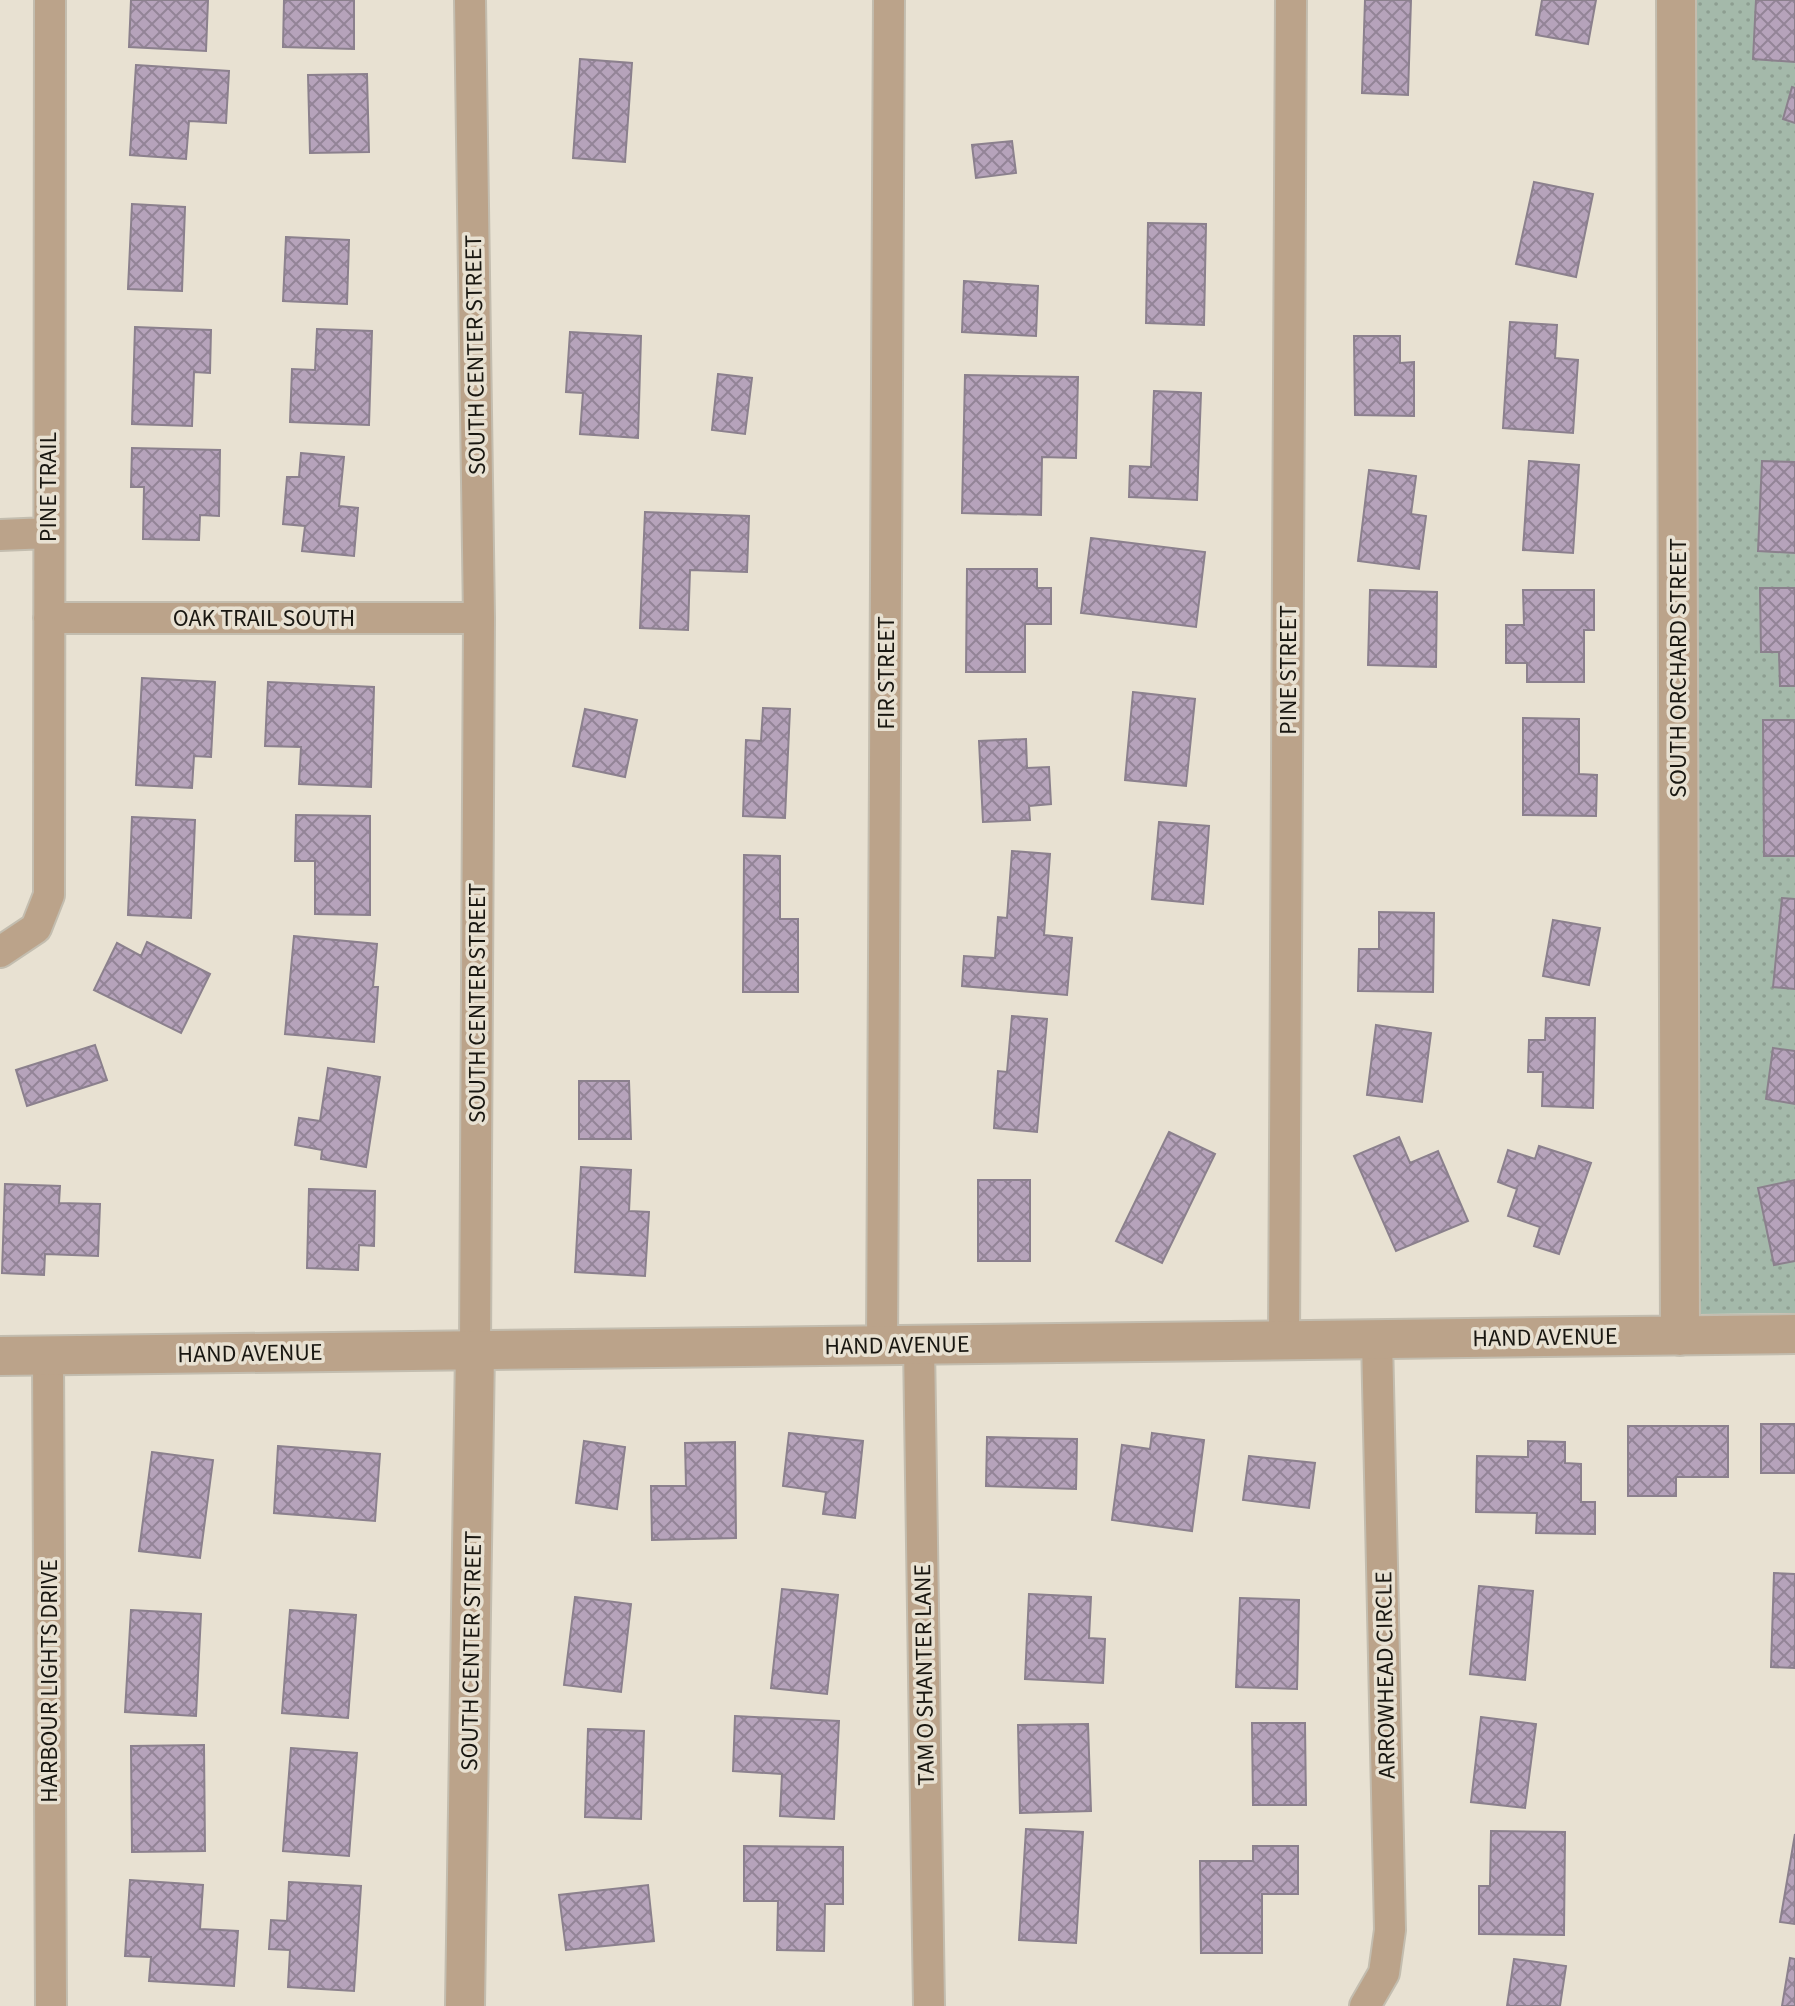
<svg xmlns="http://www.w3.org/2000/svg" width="1795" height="2006" font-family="'Source Sans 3',sans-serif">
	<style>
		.green { fill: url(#green-dots) }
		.building { fill: url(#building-cross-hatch); stroke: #8b808d; stroke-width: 2 }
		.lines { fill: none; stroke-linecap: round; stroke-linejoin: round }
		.minor-casing { stroke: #c3bdaf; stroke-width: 34 }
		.tertiary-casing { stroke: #c3bdaf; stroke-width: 42 }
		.minor { stroke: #bba38a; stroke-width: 30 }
		.tertiary { stroke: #bba38a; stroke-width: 38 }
		.labels { text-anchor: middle; stroke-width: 7; stroke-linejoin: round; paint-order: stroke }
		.street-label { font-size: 24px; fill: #191711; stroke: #e8e1d2 }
	</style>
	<defs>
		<pattern id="green-dots" width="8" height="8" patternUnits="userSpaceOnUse" patternTransform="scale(2)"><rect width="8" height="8" fill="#a4b9aa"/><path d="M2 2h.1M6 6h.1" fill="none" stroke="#8d9e91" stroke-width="1.8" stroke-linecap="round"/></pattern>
		<pattern id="building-cross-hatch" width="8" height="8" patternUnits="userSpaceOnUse" patternTransform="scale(2)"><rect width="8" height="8" fill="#b6a3bb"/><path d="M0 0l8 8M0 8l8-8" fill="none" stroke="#938497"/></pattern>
	</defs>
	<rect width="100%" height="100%" fill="#e8e1d2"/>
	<path class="green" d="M1695,0H1795V1313L1699,1314Z"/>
	<path class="building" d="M131,0H208L206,51L129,47Z
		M284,0H354V49L283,47Z
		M1365,0H1411L1408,95L1362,93Z
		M1542,0H1596L1588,44L1536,35Z
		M1756,0H1795V62L1753,59Z
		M580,59L632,63L625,162L573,158Z
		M136,65L229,71L226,123L189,121L186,159L130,155Z
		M367,74L369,152L310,153L308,75Z
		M1792,87L1795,88V123L1783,119Z
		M1012,141L1016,173L976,178L972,145Z
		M1534,182L1593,194L1576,277L1516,264Z
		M132,204L185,207L182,291L128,289Z
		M1148,223L1206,224L1204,325L1146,323Z
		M286,237L349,240L347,304L283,301Z
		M964,281L1038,286L1036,336L962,332Z
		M1510,322L1557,325L1555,358L1578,360L1573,433L1503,428Z
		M135,327L211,330L210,373L194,372L192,426L132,424Z
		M317,329L372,331L369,425L290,422L292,369L315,370Z
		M570,332L641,336L638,438L580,434L583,393L566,392Z
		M1354,336H1400V363L1414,362V416L1355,415Z
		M718,374L752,378L745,434L712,430Z
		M965,375L1078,377L1076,458L1042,457L1041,515L962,513Z
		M1154,391L1201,393L1197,500L1129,497L1130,466L1151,467Z
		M132,448L220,450L219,516L200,515L199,540L143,539L144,487H131Z
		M301,453L344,457L339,506L358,508L354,556L302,551L305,526L283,524L287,477H299Z
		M1529,461L1579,465L1573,553L1523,550Z
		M1762,461L1795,462V553L1758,551Z
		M1369,470L1416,476L1411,514L1426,516L1419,569L1358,561Z
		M645,512L749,516L747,572L690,570L688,630L640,628Z
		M1091,538L1205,552L1196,627L1081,613Z
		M967,569H1037V588H1051V624H1025V672H966Z
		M1760,588H1795V686H1780L1779,652H1761Z
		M1370,590L1437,592L1436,667L1368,665Z
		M1523,590H1594V630H1584V682H1527V663H1506V625H1524Z
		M142,678L215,682L211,757L194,756L192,788L136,785Z
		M268,682L374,687L371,787L299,784L301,747L265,746Z
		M1133,692L1195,699L1186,786L1125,780Z
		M763,708L790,709L785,818L743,816L746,740L761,741Z
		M585,709L637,720L625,777L573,766Z
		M1523,718L1579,719V774L1597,775L1596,816L1523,815Z
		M1763,720H1795V856H1764Z
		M1026,739L1027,768L1049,767L1051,804L1029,806L1030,820L983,822L979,741Z
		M296,815L370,816V915L315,914V861H295Z
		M132,817L195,820L191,918L128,915Z
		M1159,822L1209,826L1203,904L1152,899Z
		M1012,851L1050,854L1044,935L1072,938L1067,995L962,986L964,956L995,958L998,917L1007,918Z
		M744,855L780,856V919H798V992H743Z
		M1782,898L1795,899V989L1773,987Z
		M1379,912L1434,913L1433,992L1358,991L1359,949H1379Z
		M1553,920L1600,928L1589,985L1543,976Z
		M294,936L377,944L373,987H378L374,1042L285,1034Z
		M147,942L210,974L181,1033L94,990L117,943L141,956Z
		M1012,1016L1047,1019L1037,1132L994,1128L998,1071L1007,1072Z
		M1546,1018H1595L1593,1108L1542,1106L1543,1072H1528L1529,1040H1545Z
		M1376,1025L1431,1033L1422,1102L1367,1095Z
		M95,1045L107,1080L27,1106L16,1070Z
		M1773,1048L1795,1051V1104L1766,1099Z
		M328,1068L380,1077L366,1167L321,1159L322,1150L295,1145L299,1118L320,1121Z
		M579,1081H629L631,1139H579Z
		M1169,1132L1215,1154L1162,1263L1116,1241Z
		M1399,1137L1410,1163L1438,1151L1468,1221L1396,1251L1354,1156Z
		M1539,1146L1591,1163L1559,1254L1534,1246L1540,1227L1508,1216L1517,1189L1498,1182L1508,1150L1535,1159Z
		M581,1167L631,1170L629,1211L649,1212L645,1276L575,1272Z
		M978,1180H1030V1261H978Z
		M1795,1180V1261L1774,1265L1758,1188Z
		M5,1184L60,1186L59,1203L100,1204L98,1256L45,1254L44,1275L2,1273Z
		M309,1189L375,1191L374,1246L359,1245L358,1270L307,1268Z
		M1761,1424H1795V1473H1761Z
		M1628,1426H1728V1477H1676V1496H1628Z
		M789,1433L863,1441L855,1518L823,1514L826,1492L783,1486Z
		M1152,1433L1204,1440L1192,1531L1112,1520L1122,1445L1150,1449Z
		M987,1437L1077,1439L1076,1489L986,1486Z
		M584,1441L625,1447L617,1509L576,1503Z
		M1528,1441L1565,1442V1463L1581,1464V1502H1595V1534L1536,1533L1537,1513L1476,1512L1477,1456L1528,1457Z
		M735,1442L736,1538L652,1540L651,1486H686L685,1443Z
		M278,1446L380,1454L375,1521L274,1513Z
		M152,1452L213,1460L200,1558L139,1551Z
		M1249,1456L1315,1463L1309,1508L1243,1500Z
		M1774,1573L1795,1574V1668L1771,1667Z
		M1479,1586L1533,1591L1525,1680L1470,1674Z
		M782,1589L838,1595L827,1694L771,1688Z
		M1029,1594L1091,1597L1089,1638L1105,1639L1103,1683L1025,1679Z
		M575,1597L631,1604L621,1692L564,1685Z
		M1240,1598L1299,1600L1297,1689L1236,1687Z
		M131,1610L201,1614L196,1716L125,1712Z
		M290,1610L356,1615L348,1718L282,1713Z
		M735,1716L839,1721L834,1819L780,1816L782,1774L733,1771Z
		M1481,1717L1536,1724L1525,1808L1471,1802Z
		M1252,1723H1305L1306,1805H1253Z
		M1088,1724L1091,1811L1020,1813L1018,1725Z
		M588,1729L644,1731L641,1819L585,1817Z
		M204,1745L205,1851L132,1852L131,1746Z
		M291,1748L357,1753L349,1856L283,1851Z
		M1026,1829L1083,1832L1076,1943L1019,1940Z
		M1491,1831L1565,1832L1564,1935L1479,1934V1886H1490Z
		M1795,1834V1924L1780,1922Z
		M744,1846L843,1847V1904H825L824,1951L777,1950L778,1901H744Z
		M1253,1846H1298V1894H1262V1953H1201L1200,1861H1253Z
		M130,1880L203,1885L200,1929L238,1931L234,1986L149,1981L151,1957L125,1956Z
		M289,1882L361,1886L354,1991L288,1987L290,1950L269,1949L271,1920L287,1921Z
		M648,1885L654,1941L566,1950L559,1895Z
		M1790,1958L1795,1959V2006H1782Z
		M1514,1959L1566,1966L1560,2006H1507Z"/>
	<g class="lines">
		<defs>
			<path id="minor" d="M470,0L479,618L475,1350
				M0,535L48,533
				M49,618H479
				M0,952L36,928L49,895L50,0
				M1284,1340L1291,0
				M882,1345L889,0
				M919,1345L929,2006
				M48,1356L51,2006
				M1365,2006L1384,1973L1390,1930L1377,1339"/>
			<path id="tertiary" d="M1676,0L1680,1336
				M0,1356L1795,1334
				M465,2006L475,1350"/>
		</defs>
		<use href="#minor" class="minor-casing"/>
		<use href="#tertiary" class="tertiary-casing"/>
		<use href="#minor" class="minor"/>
		<use href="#tertiary" class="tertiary"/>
	</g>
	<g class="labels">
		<g class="street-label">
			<text transform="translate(475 355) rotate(-91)" y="8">SOUTH CENTER STREET</text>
			<text transform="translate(48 487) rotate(-90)" y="8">PINE TRAIL</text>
			<text x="264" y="626">OAK TRAIL SOUTH</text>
			<text transform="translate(1678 668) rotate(-90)" y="8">SOUTH ORCHARD STREET</text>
			<text transform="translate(1288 670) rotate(-90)" y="8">PINE STREET</text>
			<text transform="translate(886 673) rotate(-90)" y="8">FIR STREET</text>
			<text transform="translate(477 1003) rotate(-90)" y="8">SOUTH CENTER STREET</text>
			<text transform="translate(1545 1337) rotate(-1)" y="8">HAND AVENUE</text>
			<text transform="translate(897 1345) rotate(-1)" y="8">HAND AVENUE</text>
			<text transform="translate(250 1353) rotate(-1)" y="8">HAND AVENUE</text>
			<text transform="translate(471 1651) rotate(-89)" y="8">SOUTH CENTER STREET</text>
			<text transform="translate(924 1675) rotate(-91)" y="8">TAM O SHANTER LANE</text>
			<text transform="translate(1385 1675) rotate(-91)" y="8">ARROWHEAD CIRCLE</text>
			<text transform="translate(49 1681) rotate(-90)" y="8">HARBOUR LIGHTS DRIVE</text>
		</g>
	</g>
</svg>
